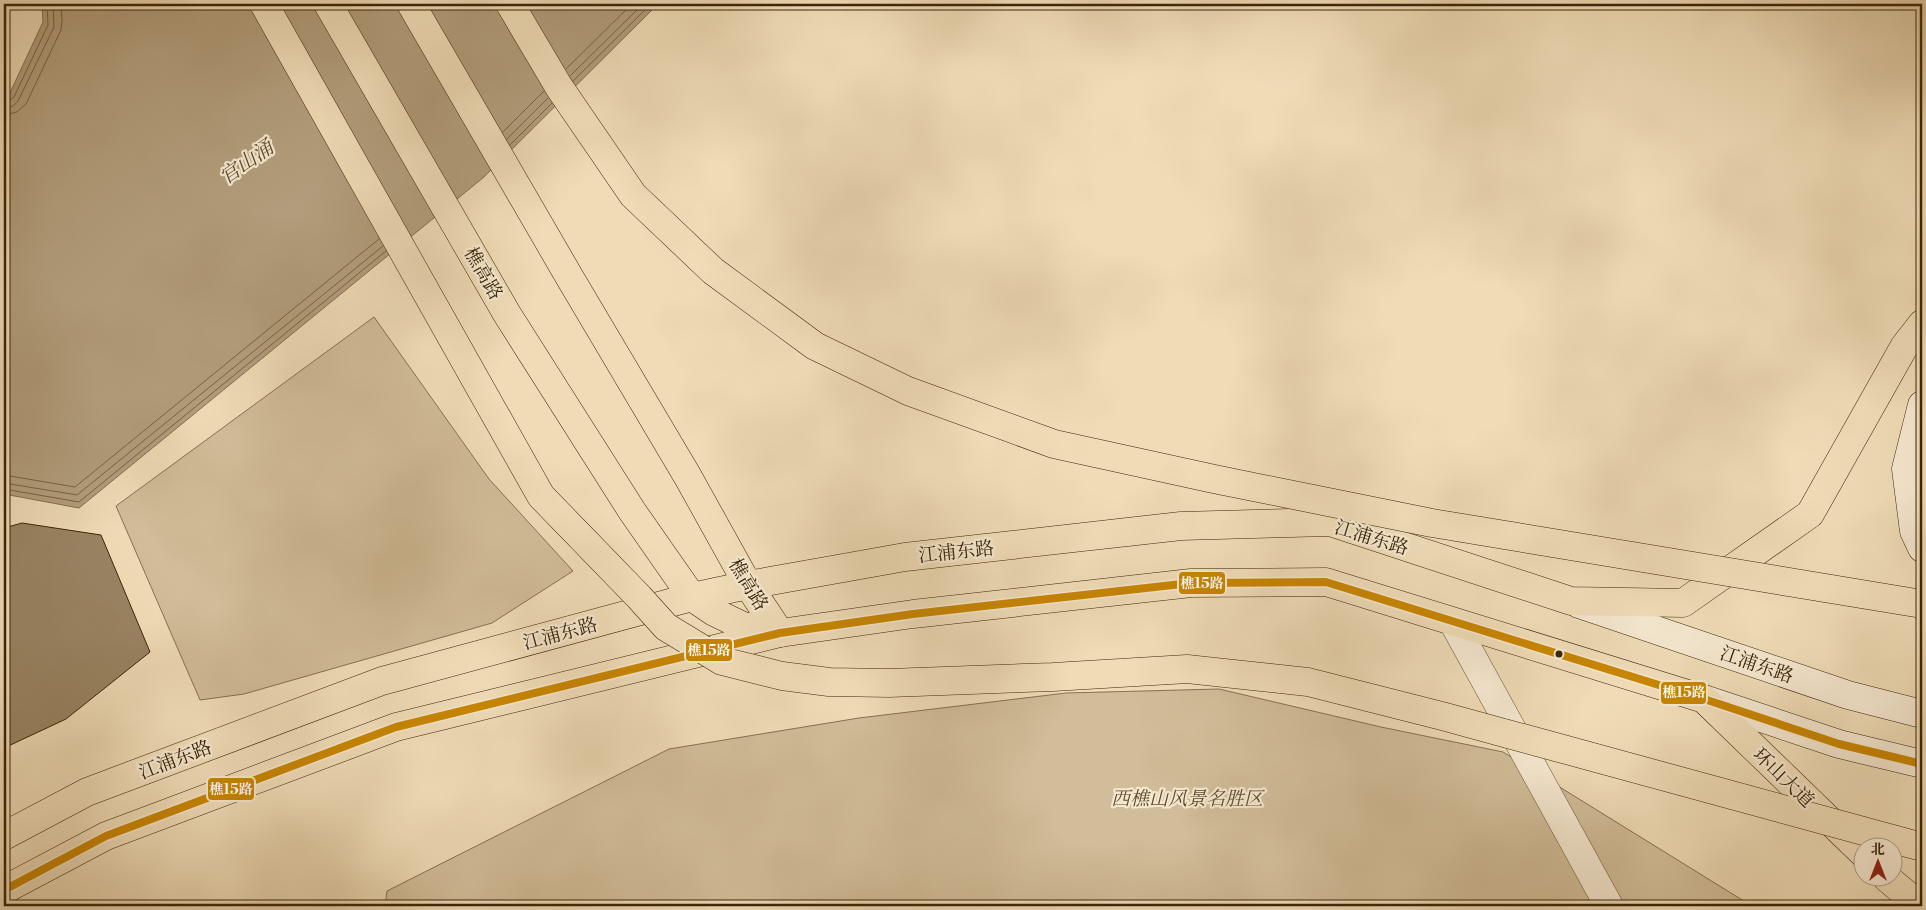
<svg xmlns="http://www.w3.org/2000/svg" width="1926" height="910" font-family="'Libre Bodoni','Noto Serif SC',serif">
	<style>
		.green { fill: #d1bd99; stroke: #867151 }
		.water { fill: #b29e7c; stroke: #836e4e }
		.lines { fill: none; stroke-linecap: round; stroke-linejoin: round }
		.shore { stroke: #776242; stroke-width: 1 }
		.building { fill: #998463; stroke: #3c2509 }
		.street-casing { stroke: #695334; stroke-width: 29 }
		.secondary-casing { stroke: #3c2509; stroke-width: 29 }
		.primary-casing { stroke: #3c2509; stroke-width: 29 }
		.highway-casing { stroke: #3c2509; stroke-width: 29 }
		.street { stroke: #f5e8d0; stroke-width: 28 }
		.secondary { stroke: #f5e8d0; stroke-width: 28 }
		.primary { stroke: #efdcb7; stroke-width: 28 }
		.highway { stroke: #efdcb7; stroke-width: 28 }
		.highway-bridge-casing { stroke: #3c2509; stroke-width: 29; stroke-linecap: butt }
		.highway-bridge { stroke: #efdcb7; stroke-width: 28 }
		.bus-1-casing { stroke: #f5e8d0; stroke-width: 11 }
		.bus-1 { stroke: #c88602; stroke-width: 8 }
		.bus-dot { fill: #3c2509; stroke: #f5e8d0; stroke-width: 2 }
		.labels { text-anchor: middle; stroke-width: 4.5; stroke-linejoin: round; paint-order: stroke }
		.street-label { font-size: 19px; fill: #3c2509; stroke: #f5e8d0 }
		.park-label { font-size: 19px; font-style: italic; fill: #614b2d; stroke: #f5e8d0 }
		.water-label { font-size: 20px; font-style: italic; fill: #5f492c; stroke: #f5e8d0 }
		.line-badge { stroke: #f5e8d0; stroke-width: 2 }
		.badge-label { font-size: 14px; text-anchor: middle; font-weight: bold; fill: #fff }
	</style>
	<rect width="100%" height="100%" fill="#efdcb7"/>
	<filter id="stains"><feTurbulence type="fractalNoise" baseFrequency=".004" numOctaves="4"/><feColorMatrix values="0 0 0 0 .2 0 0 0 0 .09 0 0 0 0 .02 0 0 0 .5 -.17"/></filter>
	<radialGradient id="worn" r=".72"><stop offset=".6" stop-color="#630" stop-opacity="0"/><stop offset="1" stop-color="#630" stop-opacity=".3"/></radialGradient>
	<path class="green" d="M374,317L489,479L573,571L492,623L244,694L200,700L116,506Z
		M1219,689L1381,727L1503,752L1752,906H385L387,891L669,749L859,718L1066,693Z"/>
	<path class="water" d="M42,4H658L484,177L79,508L4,494V97L9,95L43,22Z"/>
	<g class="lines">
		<path class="shore" d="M566,69L632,4
			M570,76L643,4
			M573,81L651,4
			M4,101L10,100L14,97L48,25L47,4
			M4,108L13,106L18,101L54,27L53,4
			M4,115L17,112L26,104L61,30L62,21L61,4
			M503,132L544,91
			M507,139L548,98
			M510,145L552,103
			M4,475L75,487L379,239
			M4,483L77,495L383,246
			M4,489L79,502L386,251"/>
	</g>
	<path class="building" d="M22,523L101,535L150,652L66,719L4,748V528Z"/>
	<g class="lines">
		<defs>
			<path id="street" d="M1453,622L1609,906"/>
			<path id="secondary" d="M1922,405L1906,469L1914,531L1922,548
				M1579,604L1848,695L1922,714
				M1704,699L1839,744L1922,764"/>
			<path id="primary" d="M4,836L87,792L382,681L692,597L748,585L780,633L396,727L106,836L4,890"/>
			<path id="highway" d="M328,4L507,314L632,511L692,597L714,612L743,626L780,633L913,614L1191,583L1326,582L1704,699L1864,854
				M411,4L570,278L688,477L748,585L905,557L1181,526L1330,522L1571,601L1683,603L1810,514L1904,347L1922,324
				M1887,878L1920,906"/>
		</defs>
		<use href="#street" class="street-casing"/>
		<use href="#secondary" class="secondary-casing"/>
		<use href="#primary" class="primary-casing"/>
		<use href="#highway" class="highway-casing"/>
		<use href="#street" class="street"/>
		<use href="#secondary" class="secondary"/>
		<use href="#primary" class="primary"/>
		<use href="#highway" class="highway"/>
		<defs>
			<path id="highway-bridge" d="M264,4L541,496L639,597L666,627L722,661L782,676L829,682L889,683L1053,677L1187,669L1308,682L1442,716L1922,847
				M510,4L559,87L633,195L713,271L815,346L908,391L1054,444L1214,479L1432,523L1922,604"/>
		</defs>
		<use href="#highway-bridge" class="highway-bridge-casing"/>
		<use href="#highway-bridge" class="highway-bridge"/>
		<defs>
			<path id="bus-1" d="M4,890L106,836L396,727L780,633L913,614L1191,583L1326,582L1704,699L1839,744L1922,764"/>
		</defs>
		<use href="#bus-1" class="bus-1-casing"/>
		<use href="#bus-1" class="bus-1"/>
	</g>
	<circle class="bus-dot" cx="1559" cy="654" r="4.5"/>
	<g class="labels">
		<g class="street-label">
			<text transform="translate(484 273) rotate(60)" y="7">樵高路</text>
			<text transform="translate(1372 537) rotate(17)" y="7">江浦东路</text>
			<text transform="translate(956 551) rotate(-6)" y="7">江浦东路</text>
			<text transform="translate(749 584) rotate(59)" y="7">樵高路</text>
			<text transform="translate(560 633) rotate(-15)" y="7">江浦东路</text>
			<text transform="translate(1757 664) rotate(19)" y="7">江浦东路</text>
			<text transform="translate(175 759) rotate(-21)" y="7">江浦东路</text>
			<text transform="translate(1784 777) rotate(44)" y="7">环山大道</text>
		</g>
		<g class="park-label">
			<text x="1187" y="805">西樵山风景名胜区</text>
		</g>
		<g class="water-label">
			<text transform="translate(246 162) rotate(-35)" y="7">官山涌</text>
		</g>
	</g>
	<g class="line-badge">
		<rect x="1178" y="571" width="48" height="24" rx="5" fill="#c88602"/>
		<rect x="685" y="638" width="48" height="24" rx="5" fill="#c88602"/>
		<rect x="1660" y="681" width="47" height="24" rx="5" fill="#c88602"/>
		<rect x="207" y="777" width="48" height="24" rx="5" fill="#c88602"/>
	</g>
	<g class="badge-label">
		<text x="1202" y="588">樵15路</text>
		<text x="709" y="655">樵15路</text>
		<text x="1684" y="697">樵15路</text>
		<text x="231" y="794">樵15路</text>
	</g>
	<rect width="1926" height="910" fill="none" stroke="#efdcb7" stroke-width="20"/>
	<rect x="5" y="5" width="1916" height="900" fill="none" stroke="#3c2509" stroke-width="2.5"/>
	<rect x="10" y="10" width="1906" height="890" fill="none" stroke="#3c2509"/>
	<g transform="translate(1878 862)"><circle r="24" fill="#f5e8d0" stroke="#ab9a80"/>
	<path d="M0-4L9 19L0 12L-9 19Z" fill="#8f2418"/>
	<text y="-8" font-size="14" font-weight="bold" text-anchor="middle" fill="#3c2509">北</text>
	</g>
	<rect width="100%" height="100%" filter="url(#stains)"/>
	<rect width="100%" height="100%" fill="url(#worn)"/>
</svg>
